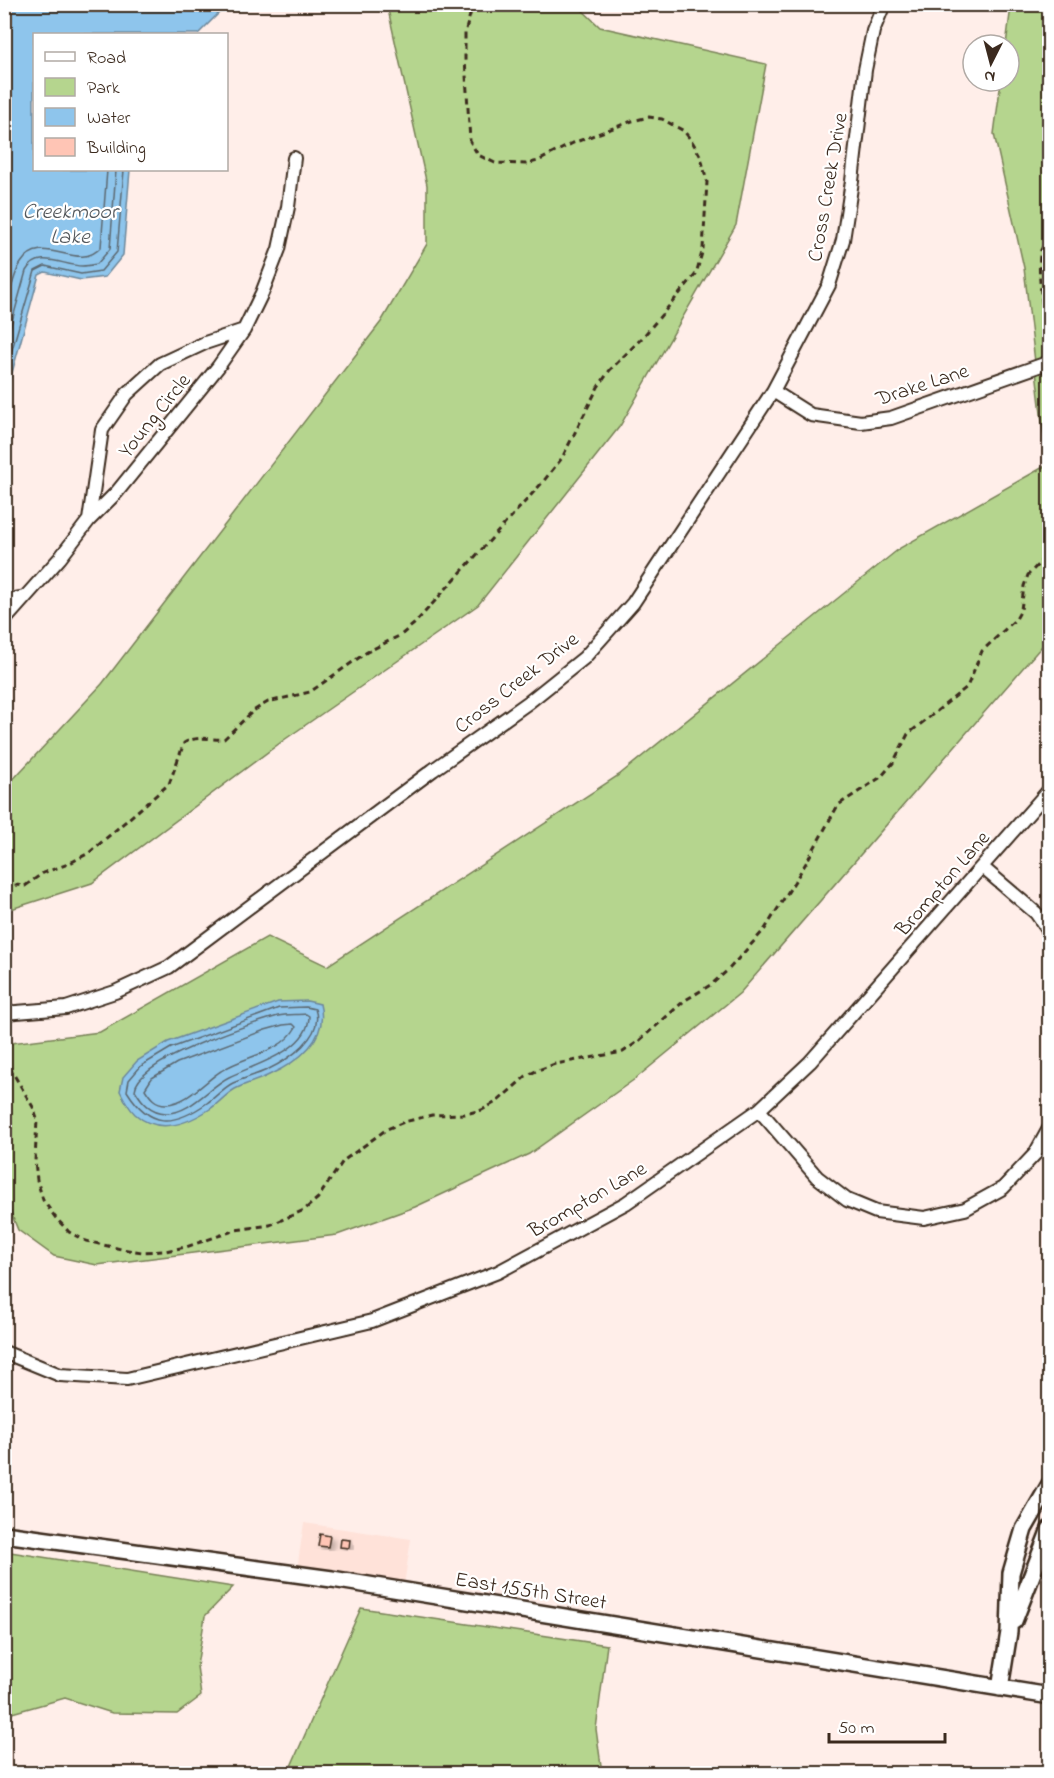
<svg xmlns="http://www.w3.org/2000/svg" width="1054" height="1778" font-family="'Indie Flower',sans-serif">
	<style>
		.built { fill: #ffe2d9 }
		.green { fill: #b5d58e; stroke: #788056; stroke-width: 1.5 }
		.water { fill: #8ec5ec; stroke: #6d879a; stroke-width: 1.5 }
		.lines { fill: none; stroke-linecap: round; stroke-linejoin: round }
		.shore { stroke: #5c6870; stroke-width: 1.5 }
		.building { fill: #ffc5b5; stroke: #3b2a1e; stroke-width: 1.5; filter: url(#shadow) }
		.minor-casing { stroke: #3b2a1e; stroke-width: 16 }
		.tertiary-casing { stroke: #3b2a1e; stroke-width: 20 }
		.path { stroke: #3b2a1e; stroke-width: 3; stroke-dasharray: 6 4.5; stroke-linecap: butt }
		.minor { stroke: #fff; stroke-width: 12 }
		.tertiary { stroke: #fff; stroke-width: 15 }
		.labels { text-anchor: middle; stroke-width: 4.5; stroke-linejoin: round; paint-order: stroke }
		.street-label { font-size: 21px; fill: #3b2a1e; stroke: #fff }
		.water-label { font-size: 22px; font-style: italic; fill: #54585c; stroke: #fff }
	</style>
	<defs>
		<filter id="shadow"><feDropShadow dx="4" dy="4" stdDeviation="3" flood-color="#0004"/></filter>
	</defs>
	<rect width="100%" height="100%" fill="#ffeee9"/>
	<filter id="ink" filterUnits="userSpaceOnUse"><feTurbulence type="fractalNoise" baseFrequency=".0167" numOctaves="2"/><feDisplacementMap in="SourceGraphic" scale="12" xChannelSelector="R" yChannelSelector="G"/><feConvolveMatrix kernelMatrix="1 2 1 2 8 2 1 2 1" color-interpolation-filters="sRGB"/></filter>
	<g filter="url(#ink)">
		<path class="built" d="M304,1523L411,1539L404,1585L297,1569Z"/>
		<path class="green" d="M387,5H577L600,27L766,64L736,225L620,426L478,605L284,740L92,883L5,911V788L102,684L381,322L427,244V185Z
			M1015,5H1049V638L740,993L635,1079L529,1154L415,1207L337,1235L97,1265L54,1256L18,1230L5,1198L4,1030L11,1043L100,1032L267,937L327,966L619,775L900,548L1047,465L1024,268L994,134L1001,81H1009V45H1006L1010,14Z
			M4,1551L233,1587L205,1616L197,1666L201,1696L177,1714L112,1713L65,1698L5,1715Z
			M361,1608L607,1645L596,1729L602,1773H288Z"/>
		<path class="water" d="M5,4L227,5L198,34H34V170H130L123,255L105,277L81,280L45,272L39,275L5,398Z
			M307,1001L320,1004C329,1039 298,1062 269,1075C258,1081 246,1083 235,1089C226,1094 219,1103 210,1109C187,1124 158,1135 135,1114C129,1108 124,1099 120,1091L123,1077L137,1061L168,1042L278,1002Z"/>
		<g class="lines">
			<path class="shore" d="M4,317C9,301 12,276 21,263C42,230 78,274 101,247L107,170
				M4,350L26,271C39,249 63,266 82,266C87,266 92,265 97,264L110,249L116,170
				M4,377L35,271L45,266L81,274L101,271L117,252L124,170
				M306,1007L315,1009C325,1036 288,1060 267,1070C256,1075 244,1078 233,1083C223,1088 216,1097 207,1103C173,1127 150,1128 127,1091L129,1080L141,1066L171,1048L279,1008Z
				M306,1014L309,1016C309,1051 253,1065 229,1077C210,1086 190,1114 166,1113C150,1112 142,1102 135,1090C137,1060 251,1024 278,1016C287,1014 297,1015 306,1014Z
				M293,1024L296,1027C281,1054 245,1055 221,1071C205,1081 188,1103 166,1104C155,1104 150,1097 145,1089L152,1078L177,1063L265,1030L283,1025Z"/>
		</g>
		<path class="building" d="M320,1534L330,1536L328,1547L318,1546Z
			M341,1539L350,1540L349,1548L340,1547Z"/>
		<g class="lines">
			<defs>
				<path id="minor" d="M773,391L811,415L861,422L891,418L1050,362
					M89,520L102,430L127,394L160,364L205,343L244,330
					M4,601L25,597
					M4,621L60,558L89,520L117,492L218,367L244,330L262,293L279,249L288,207L294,158
					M982,867L1036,913L1050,933
					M4,1013L66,1008L115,992L169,967L433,770L529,702L584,658L633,603L773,391L829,285L843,240L852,181L865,70L873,31L884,4
					M759,1110L817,1177L847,1200L876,1212L924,1218L965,1209L1003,1188L1035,1154L1050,1127
					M4,1352L60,1375L127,1379L372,1321L498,1272L626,1203L759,1110L810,1062L1050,789"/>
				<path id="tertiary" d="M4,1534L332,1579L1050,1696
					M1014,1621L1050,1529
					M1000,1688L1009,1632L1011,1573L1024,1529L1050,1484"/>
			</defs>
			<use href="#minor" class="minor-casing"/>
			<use href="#tertiary" class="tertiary-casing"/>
			<path class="path" d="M1050,238C1047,241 1043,246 1041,250C1036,268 1044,324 1050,342
				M4,884L25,886L43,873L68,864L89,853L169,784L184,743C197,735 210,740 224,739L253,711L268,702L310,692L367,652L401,635L414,624L542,483L562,458L598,387L610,370L642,338L696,274L703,249L707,182L701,157L693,143L684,131L662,119L649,117L632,121L573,143L538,161L526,164L495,163L478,155L470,141L465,59V33L473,4
				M4,1058L33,1107L37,1119L35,1161L37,1180L43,1200L55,1217L69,1232L86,1241L121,1249L142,1252L165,1251L186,1247L236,1230L270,1225L304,1210L318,1198L343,1161L387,1129L404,1122L432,1115L465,1114L482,1110L498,1101L526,1076L538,1070L555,1064L623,1052L639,1041L684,1001L712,984L729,969L765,929L806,863L838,805L881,777L893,763L908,734L967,687L982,651L1016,619L1021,610L1024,586L1028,575L1050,552"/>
			<use href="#minor" class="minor"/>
			<use href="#tertiary" class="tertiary"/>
		</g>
	</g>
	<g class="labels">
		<g class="street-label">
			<text transform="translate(827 187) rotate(-80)" y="7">Cross Creek Drive</text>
			<text transform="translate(922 384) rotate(-18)" y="7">Drake Lane</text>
			<text transform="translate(154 415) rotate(-51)" y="7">Young Circle</text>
			<text transform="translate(516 682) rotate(-38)" y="7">Cross Creek Drive</text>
			<text transform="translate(942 883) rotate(-49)" y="7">Brompton Lane</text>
			<text transform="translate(587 1199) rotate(-30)" y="7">Brompton Lane</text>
			<text transform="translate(531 1590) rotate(9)" y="7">East 155th Street</text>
		</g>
		<g class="water-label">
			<text x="70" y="218">Creekmoor<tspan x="70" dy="25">Lake</tspan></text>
		</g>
	</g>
	<rect width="1054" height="1778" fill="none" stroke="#fff" stroke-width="24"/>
	<rect x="12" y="12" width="1030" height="1754" fill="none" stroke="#3b2a1e" stroke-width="2" filter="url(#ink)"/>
	<rect x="33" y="33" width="195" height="138" fill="#ffffff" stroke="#b1aaa5" stroke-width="1.5"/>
	<rect x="45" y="52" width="30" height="9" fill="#ffffff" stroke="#b1aaa5" stroke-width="1.5"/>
	<text x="87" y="63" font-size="18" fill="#3b2a1e">Road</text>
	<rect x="45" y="78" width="30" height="18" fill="#b5d58e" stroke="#b1aaa5" stroke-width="1.5"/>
	<text x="87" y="93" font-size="18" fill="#3b2a1e">Park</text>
	<rect x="45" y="108" width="30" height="18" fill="#8ec5ec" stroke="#b1aaa5" stroke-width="1.5"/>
	<text x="87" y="123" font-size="18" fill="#3b2a1e">Water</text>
	<rect x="45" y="138" width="30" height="18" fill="#ffc5b5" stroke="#b1aaa5" stroke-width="1.5"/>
	<text x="87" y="153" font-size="18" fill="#3b2a1e">Building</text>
	<g transform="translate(991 63) rotate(186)"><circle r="28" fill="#ffffff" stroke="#b1aaa5" stroke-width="1.5"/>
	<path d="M0-4.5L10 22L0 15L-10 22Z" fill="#3b2a1e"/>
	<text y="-9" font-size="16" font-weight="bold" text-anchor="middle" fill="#3b2a1e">N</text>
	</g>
	<path d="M829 1733v9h116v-9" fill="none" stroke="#3b2a1e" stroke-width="3"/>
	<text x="838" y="1733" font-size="18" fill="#3b2a1e" stroke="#ffffff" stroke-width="4.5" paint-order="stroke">50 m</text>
</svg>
